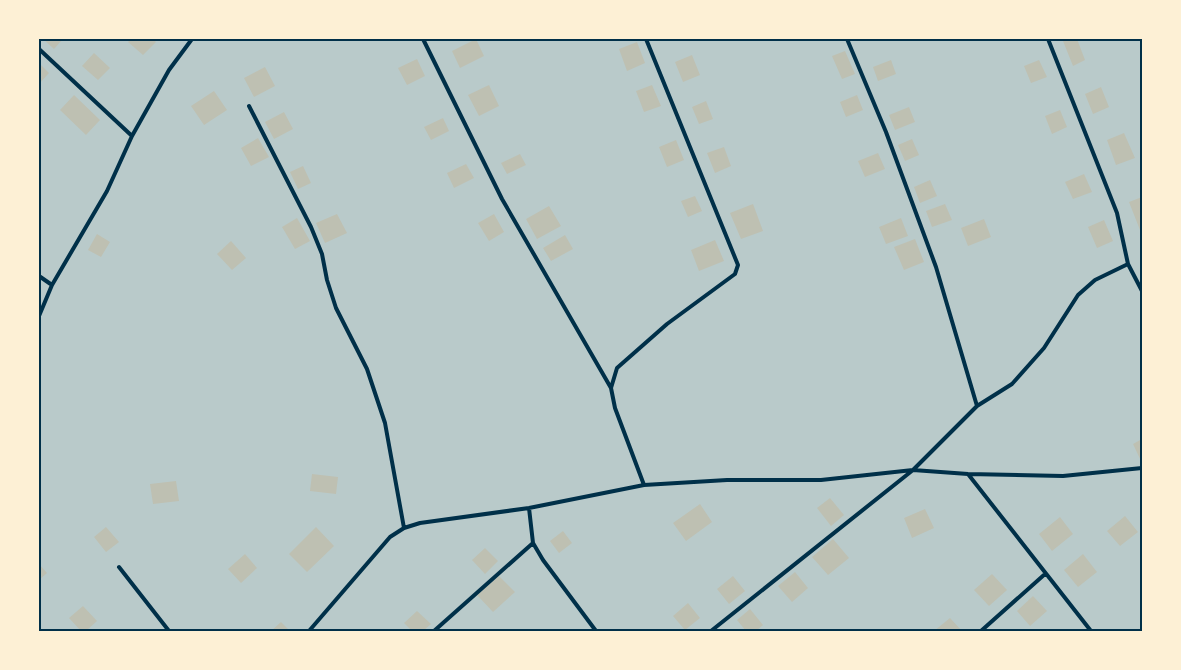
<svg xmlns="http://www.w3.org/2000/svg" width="1181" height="670" font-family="'Noto Sans',sans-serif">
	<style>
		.green { fill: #b9caca }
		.building { fill: #bec0b2 }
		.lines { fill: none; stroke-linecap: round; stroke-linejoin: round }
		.service { stroke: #003049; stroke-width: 4 }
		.neatline { fill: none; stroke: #003049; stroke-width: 2 }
	</style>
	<rect width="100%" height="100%" fill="#fdf0d5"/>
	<path class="green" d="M39,39H1142V631H39Z"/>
	<path class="building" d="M43,39H63L54,49Z
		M131,39H153L156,42L143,55L128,42Z
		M476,39L484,56L460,68L452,51Z
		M1068,39H1077L1085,60L1073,66L1063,41Z
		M637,42L645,63L627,71L619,49Z
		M845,51L855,74L842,79L832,56Z
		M94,53L110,68L98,80L82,66Z
		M692,55L700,75L683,82L675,62Z
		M417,59L425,76L407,85L398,68Z
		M891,60L896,74L878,81L873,67Z
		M1039,60L1047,77L1031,83L1024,66Z
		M39,63L49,73L39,84Z
		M265,67L275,86L254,97L244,78Z
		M489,85L499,106L479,116L468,95Z
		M652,85L661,106L644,112L636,91Z
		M1101,87L1109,107L1093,114L1085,94Z
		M214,91L227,110L204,125L191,106Z
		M74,95L100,120L86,135L60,110Z
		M857,95L863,110L846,117L840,102Z
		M706,101L713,119L699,124L692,107Z
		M909,107L915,122L895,130L889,115Z
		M1060,110L1067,127L1052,134L1045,116Z
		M284,112L293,129L274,139L265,122Z
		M443,118L449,131L431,140L424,127Z
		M1124,133L1135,158L1116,165L1107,140Z
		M258,138L269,157L251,166L241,148Z
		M912,139L919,155L905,161L898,145Z
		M676,140L684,160L667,167L659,147Z
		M724,147L731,166L715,173L707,153Z
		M878,153L885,169L865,177L858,161Z
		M520,154L526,165L507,174L501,163Z
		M466,164L474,178L454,188L447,173Z
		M303,166L311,183L298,189L290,172Z
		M1084,174L1092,192L1073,199L1065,182Z
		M930,180L937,196L920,203L914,187Z
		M695,196L702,211L688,217L681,201Z
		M1142,197V229L1140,230L1129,202Z
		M753,204L763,231L741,239L730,213Z
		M945,204L952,220L932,227L926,211Z
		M549,206L561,226L537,239L526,219Z
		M337,214L347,233L325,243L316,223Z
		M494,214L504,232L489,241L478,223Z
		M297,218L310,241L295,249L282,227Z
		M901,218L908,236L886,244L879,227Z
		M984,219L991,237L968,246L961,228Z
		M1104,220L1113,241L1097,248L1088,227Z
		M97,234L110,242L101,257L88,250Z
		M565,235L573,249L551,261L543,248Z
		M915,239L924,262L904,270L894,247Z
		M715,240L724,261L699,271L691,250Z
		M231,241L246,258L232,270L217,254Z
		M1142,439V463L1133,444Z
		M312,474L338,477L336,494L310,491Z
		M176,481L179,501L153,504L150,484Z
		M830,498L844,515L831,526L817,508Z
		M700,504L712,522L686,541L673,523Z
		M925,509L934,528L912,538L904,518Z
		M1125,516L1138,532L1120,546L1107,531Z
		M1060,517L1073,534L1052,551L1039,534Z
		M106,527L119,542L106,552L94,537Z
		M316,527L334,546L307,572L289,554Z
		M563,531L572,543L559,553L550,541Z
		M833,539L849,558L828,575L812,557Z
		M485,548L498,561L485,574L472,560Z
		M245,554L257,568L241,583L228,569Z
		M1083,554L1097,572L1078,587L1064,570Z
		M39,564L47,573L39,580Z
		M795,572L808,588L792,602L778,586Z
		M992,574L1007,590L989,606L974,590Z
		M499,576L515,592L493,612L477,595Z
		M733,576L745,591L729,604L717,589Z
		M1033,596L1047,611L1030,626L1017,611Z
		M688,603L700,618L685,630L673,616Z
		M83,606L97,621L86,631H81L69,618Z
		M750,609L763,625L756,631H746L737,620Z
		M417,611L431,624L423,631H412L404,623Z
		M950,618L962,631H934Z
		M281,622L290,631H271Z"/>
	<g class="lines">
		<path class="service" d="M423,39L502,199L611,388L615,408L644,485
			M847,39L886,132L936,267L977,406
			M1048,39L1117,213L1128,264L1142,291
			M39,49L132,136
			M249,106L311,227L322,254L327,280L336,308L367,369L385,423L404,528
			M39,276L52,285
			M39,316L52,285L107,191L132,136L169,70L192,39
			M611,388L617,368L667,324L735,274L738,265L646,39
			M968,474L1091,631
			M529,508L533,543L543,560L596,631
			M119,567L169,631
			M309,631L390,537L404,528L420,523L529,508L644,485L727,480H821L913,470L968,474L1063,476L1142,468
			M434,631L533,543
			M711,631L913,470L977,406L1012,384L1044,348L1078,295L1095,280L1128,264
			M981,631L1045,574"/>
	</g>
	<rect width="1181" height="670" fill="none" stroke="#fdf0d5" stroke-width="80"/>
	<rect x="40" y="40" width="1101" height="590" class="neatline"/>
</svg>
